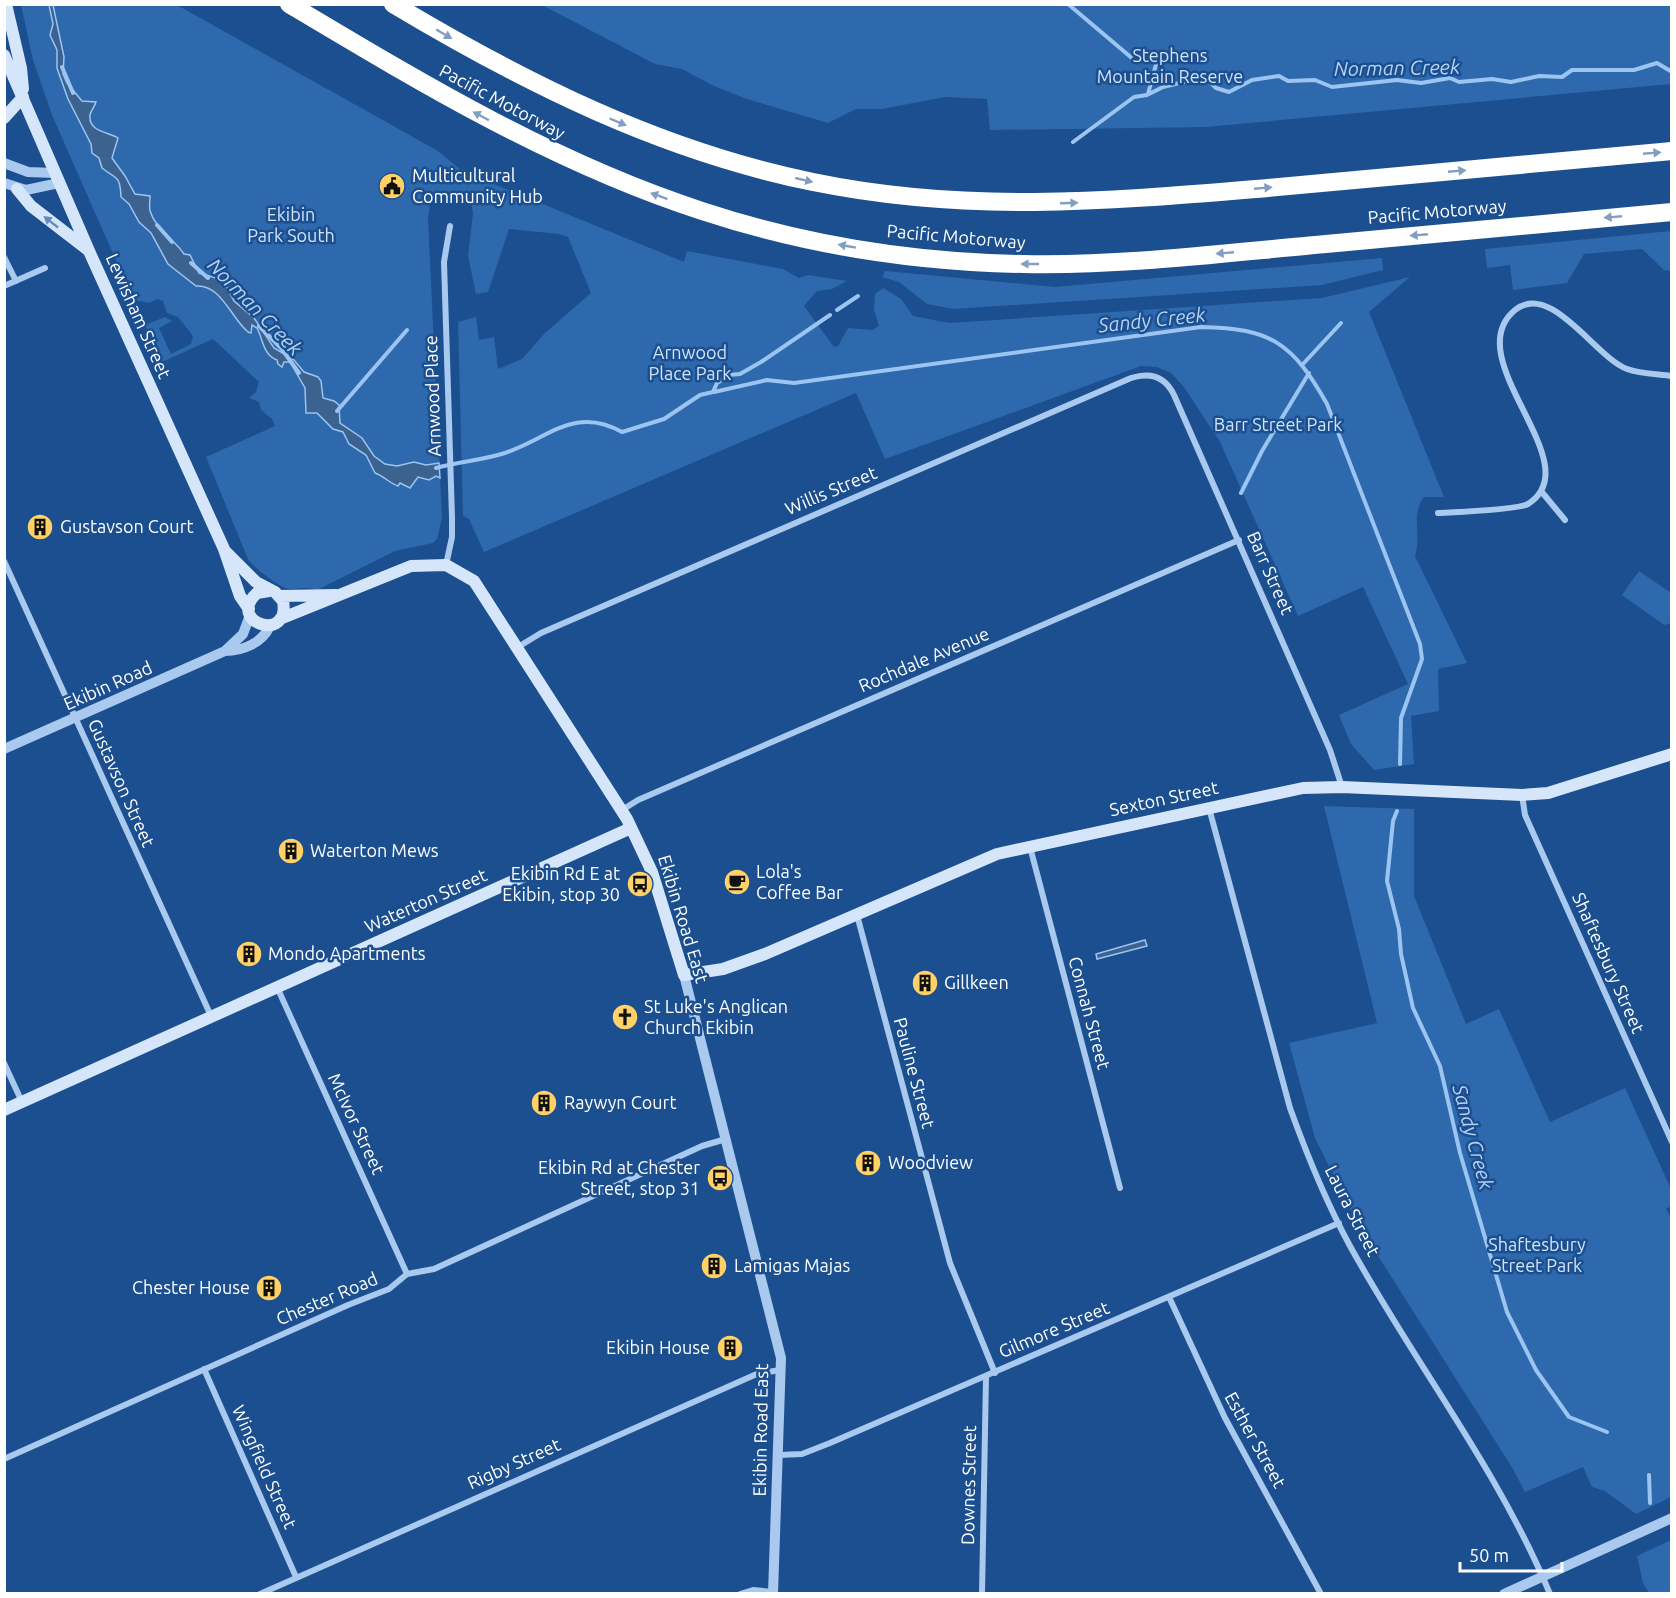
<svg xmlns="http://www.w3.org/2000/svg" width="1676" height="1598" font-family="Ubuntu,sans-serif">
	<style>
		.green { fill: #2e69ad }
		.water { fill: #3c6290; stroke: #9cc4f0; stroke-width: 1.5 }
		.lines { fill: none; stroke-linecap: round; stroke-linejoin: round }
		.stream { stroke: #9cc4f0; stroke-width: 4 }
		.minor { stroke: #a9c9ee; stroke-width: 6 }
		.tertiary { stroke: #a9c9ee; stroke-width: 10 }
		.secondary { stroke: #d6e6fa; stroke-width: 12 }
		.motorway { stroke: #fff; stroke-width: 18 }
		.oneway { fill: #829ec1 }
		.oneway2 { fill: #668bba }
		.labels { text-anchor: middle; stroke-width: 5; stroke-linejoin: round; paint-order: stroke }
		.park-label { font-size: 18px; fill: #cfe3fa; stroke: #1b4f8f }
		.street-label { font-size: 18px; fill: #fff; stroke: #1b4f8f }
		.poi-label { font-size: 18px; fill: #fff; stroke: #1b4f8f; text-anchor: start }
		.water-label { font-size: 20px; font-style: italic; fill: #b5d3f5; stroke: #1b4f8f }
	</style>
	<rect width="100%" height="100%" fill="#1b4f8f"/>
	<path class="green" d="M21,5H177L438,151L462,171L684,262L687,251L783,269L799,278L808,275L847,281L832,289L817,291L804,306L834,347L838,346L848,328L872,330L879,326L874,310L875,294L883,288L901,299L913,316L949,323L1322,298L1410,277L1369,312L1444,497H1424C1410,516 1422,533 1415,556L1467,663L1438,669L1439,711L1411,716L1414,764L1374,770L1351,744L1339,715L1408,684L1363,587L1298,616L1220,442L1184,387L1171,373L1157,367L1141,366L885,459L856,393L484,552L469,519L463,516L458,322L476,317L479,340L494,337L498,369L522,359L545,333L591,293L568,237L559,234L509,229L488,292L476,294L468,256L473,213L471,202C454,194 446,193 430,205L428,218L442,518L437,539L433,543L395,551L317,590C307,586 300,589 290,589C281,589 252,566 248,559L206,457L275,426L272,419L261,410L259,402L249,398L256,392L259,382L213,339L162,362L145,325L165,317L172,321L159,328L171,354L191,344L193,336L178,317L167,313L163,301L157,299L149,303L128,299L119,287L122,274L52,115L33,60Z
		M542,5H1671V84L1206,127L990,130L987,99L945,97L882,109H856L828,123L747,99L714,86L682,69L655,64Z
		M1671,231V271L1664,270L1642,249L1584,254L1567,283L1513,290L1510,265L1487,268L1485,249Z
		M1382,258L1383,270L1322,285L953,309L927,304L899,282L882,277L885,271L1055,287Z
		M1639,571L1671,593V623L1664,625L1622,595Z
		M1324,806L1414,809V896L1466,1024L1499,1009L1550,1122L1625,1088L1671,1189V1206L1666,1209L1672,1220L1671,1497L1636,1514L1605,1491L1592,1487L1583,1467L1525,1492L1513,1469L1356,1221L1315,1138L1289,1043L1377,1023Z
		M1671,1540V1593H1649L1643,1583L1637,1556Z"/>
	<path class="water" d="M49,5H53L64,57L63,74L67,83L82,101L96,102C95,106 91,110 90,115C88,132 109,132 118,138L112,158L125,176L135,194L150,196C150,201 149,206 150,211C156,230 174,239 184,254L190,255L199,273L223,280L234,301L254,318L274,348L294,360L304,372L318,377L321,381L323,398L334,401L339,405L340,423L362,438L374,456L385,464L397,466L414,462L426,465L439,463L440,478L436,476L429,480L418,477L410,488L400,483L398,486C389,483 384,476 375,473L366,455L349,444L343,432L333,429L317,413H306L305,388L290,362H284L282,367L278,364L277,360C263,355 263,339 257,328L252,325L251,333L248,332C231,318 221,284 196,286L168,264L151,233L139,222L129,204L121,197C120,175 117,180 102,168L99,158L92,153L91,144L68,99L57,68V50L50,35L53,24Z
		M1145,940L1147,946L1097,959L1096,954Z"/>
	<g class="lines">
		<path class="stream" d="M1068,4L1133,59
			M62,67L73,93
			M1148,94L1158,57
			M1073,142L1134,97L1147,95L1163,87L1204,77L1216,88L1229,92L1252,80L1279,76L1288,81L1315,80L1332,87L1397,80L1421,83L1450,78L1459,82L1492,79L1511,82L1539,76L1562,77L1572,70H1634L1657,63L1672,72
			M157,225L172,242
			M191,263L208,278
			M837,310L858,296
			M259,326L281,348L299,373
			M1303,364L1341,323
			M714,392L767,380L794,383L1201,327C1272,328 1293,344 1327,404L1420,644L1422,659L1401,718L1400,764
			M337,411L407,330
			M436,468C458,462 483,460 505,453C548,439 574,405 622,432L664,419L700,395L713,392L717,383L729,375L740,374L761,362L830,315
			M1241,493L1262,451L1309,373
			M1397,811L1393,821L1387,881L1399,929L1401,954L1413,1008L1440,1066L1460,1153L1507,1312L1536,1370L1569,1417L1607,1432
			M1649,1475L1650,1503"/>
		<path class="minor" d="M4,257L16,281
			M4,286L45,268
			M1541,491L1565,520
			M1438,513C1454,512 1517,510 1528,504C1592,464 1456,359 1515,310C1551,281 1595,357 1627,369C1640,374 1658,374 1672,376
			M4,561L211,1016
			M446,565L452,537V517L444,262L450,226
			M518,647L541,633L1131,378C1150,372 1165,376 1174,395L1330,750L1342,787
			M1522,795L1525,815L1672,1142
			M1209,808L1290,1108C1307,1155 1326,1202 1350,1246C1415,1364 1498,1469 1550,1594
			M622,810L638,800L1239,540
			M1030,847L1120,1188
			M857,915L950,1263L995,1373
			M277,987L407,1274
			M4,1063L22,1102
			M1169,1297L1225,1418L1321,1594
			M204,1369L296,1577
			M779,1455L802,1454L830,1443L1339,1223
			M4,1459L348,1305L389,1289L407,1274L434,1269L702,1146L726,1139
			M260,1594L759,1373L782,1370
			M740,1594L753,1590L773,1592
			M982,1594L986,1377"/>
		<path class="tertiary" d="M4,163L28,172L55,173
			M4,183L26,190L59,183
			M225,651C243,651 262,643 270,626
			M4,749L225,651L243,634L250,615
			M684,975L781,1358L773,1594
			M1504,1594L1672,1518"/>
		<path class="secondary" d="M6,4L21,68L23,89
			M4,55L89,251L224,549L240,596L249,609
			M4,118L23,97
			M17,189L31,206L88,250
			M226,552L256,582L275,592L283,601C291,644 225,622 257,593L269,591
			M280,596L336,595
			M280,619L411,566L446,565L474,581L627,819L652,872L684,975L723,969L765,954L997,854L1303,788L1342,787L1522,795L1548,793L1672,754
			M4,1110L631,828"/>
		<path class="motorway" d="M289,4C423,84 554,163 702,211C805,245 915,262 1023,264C1124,266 1225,253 1326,244C1441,233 1556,222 1672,212
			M393,4C525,83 661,151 813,182C969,214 1111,201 1268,188C1403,176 1537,163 1672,151"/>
	</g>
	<defs><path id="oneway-solid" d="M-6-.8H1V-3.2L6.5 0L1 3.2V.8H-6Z" transform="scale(1.5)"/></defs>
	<g class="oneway">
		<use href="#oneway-solid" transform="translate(444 34) rotate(30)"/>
		<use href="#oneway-solid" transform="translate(481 116) rotate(-152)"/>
		<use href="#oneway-solid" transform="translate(618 122) rotate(23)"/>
		<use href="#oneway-solid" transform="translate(1652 153) rotate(-5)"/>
		<use href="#oneway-solid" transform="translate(1457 171) rotate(-5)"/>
		<use href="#oneway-solid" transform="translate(804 180) rotate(13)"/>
		<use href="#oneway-solid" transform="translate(1263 188) rotate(-5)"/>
		<use href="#oneway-solid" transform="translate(659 196) rotate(-160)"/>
		<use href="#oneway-solid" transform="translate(1069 203) rotate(-2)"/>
		<use href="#oneway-solid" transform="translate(1613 217) rotate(175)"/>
		<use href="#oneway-solid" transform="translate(1419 235) rotate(175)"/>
		<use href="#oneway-solid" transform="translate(847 246) rotate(-170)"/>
		<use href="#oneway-solid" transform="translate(1225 253) rotate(175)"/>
		<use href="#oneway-solid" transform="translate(1030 264) rotate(180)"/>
	</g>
	<use class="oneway2" href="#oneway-solid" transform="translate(51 222) rotate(-142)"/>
	<defs>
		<symbol id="civic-disc" viewBox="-11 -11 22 22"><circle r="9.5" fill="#ffd166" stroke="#1b4f8f"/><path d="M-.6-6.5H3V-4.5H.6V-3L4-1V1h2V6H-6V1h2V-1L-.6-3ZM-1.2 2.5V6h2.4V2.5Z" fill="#111"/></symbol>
		<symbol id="building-disc" viewBox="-11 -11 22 22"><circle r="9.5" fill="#ffd166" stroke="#1b4f8f"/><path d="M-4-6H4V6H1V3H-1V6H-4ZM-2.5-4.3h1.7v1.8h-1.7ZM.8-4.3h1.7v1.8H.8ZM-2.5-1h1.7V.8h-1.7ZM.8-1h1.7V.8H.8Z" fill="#111"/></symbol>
		<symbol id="cafe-disc" viewBox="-11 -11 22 22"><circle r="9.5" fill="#ffd166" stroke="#1b4f8f"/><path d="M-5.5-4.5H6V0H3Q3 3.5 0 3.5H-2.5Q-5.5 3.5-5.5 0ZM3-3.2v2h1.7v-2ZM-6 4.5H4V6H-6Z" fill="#111"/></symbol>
		<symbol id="bus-disc" viewBox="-11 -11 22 22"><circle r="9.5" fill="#ffd166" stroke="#1b4f8f"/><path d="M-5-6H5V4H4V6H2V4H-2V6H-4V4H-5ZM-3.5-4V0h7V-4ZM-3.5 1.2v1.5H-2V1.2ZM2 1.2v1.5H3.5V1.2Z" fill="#111"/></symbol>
		<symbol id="church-disc" viewBox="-11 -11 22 22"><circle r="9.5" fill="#ffd166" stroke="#1b4f8f"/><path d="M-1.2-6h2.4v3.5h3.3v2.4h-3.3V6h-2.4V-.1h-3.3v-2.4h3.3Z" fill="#111"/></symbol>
	</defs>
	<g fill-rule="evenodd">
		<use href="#civic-disc" x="377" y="171" width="30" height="30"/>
		<use href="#building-disc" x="25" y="512" width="30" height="30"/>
		<use href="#building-disc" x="276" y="836" width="30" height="30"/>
		<use href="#cafe-disc" x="722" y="867" width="30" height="30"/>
		<use href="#bus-disc" x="625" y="869" width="30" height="30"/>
		<use href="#building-disc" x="234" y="939" width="30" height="30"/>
		<use href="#building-disc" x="910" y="968" width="30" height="30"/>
		<use href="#church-disc" x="610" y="1002" width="30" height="30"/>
		<use href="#building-disc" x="529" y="1088" width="30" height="30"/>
		<use href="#building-disc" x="853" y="1148" width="30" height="30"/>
		<use href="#bus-disc" x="705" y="1163" width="30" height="30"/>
		<use href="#building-disc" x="699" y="1251" width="30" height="30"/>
		<use href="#building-disc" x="254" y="1273" width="30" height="30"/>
		<use href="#building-disc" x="715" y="1333" width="30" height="30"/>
	</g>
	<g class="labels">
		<g class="park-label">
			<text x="1170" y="62">Stephens<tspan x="1170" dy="21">Mountain Reserve</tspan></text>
			<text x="291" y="221">Ekibin<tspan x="291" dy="21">Park South</tspan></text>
			<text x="690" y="359">Arnwood<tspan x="690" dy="21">Place Park</tspan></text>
			<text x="1278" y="431">Barr Street Park</text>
			<text x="1537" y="1251">Shaftesbury<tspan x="1537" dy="21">Street Park</tspan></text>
		</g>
		<g class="street-label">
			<text transform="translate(502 102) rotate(28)" y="6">Pacific Motorway</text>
			<text transform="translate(1437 212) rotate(-5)" y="6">Pacific Motorway</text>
			<text transform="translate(956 237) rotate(5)" y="6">Pacific Motorway</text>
			<text transform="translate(138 316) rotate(66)" y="6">Lewisham Street</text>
			<text transform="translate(433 396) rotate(-92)" y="6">Arnwood Place</text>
			<text transform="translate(831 491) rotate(-23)" y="6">Willis Street</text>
			<text transform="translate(1270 573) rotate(66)" y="6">Barr Street</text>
			<text transform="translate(924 660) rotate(-23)" y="6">Rochdale Avenue</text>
			<text transform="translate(108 686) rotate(-24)" y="6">Ekibin Road</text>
			<text transform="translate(121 783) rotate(66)" y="6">Gustavson Street</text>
			<text transform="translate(1164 799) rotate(-12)" y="6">Sexton Street</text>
			<text transform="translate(426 901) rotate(-24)" y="6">Waterton Street</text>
			<text transform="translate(683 919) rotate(73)" y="6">Ekibin Road East</text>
			<text transform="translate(1608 963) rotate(66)" y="6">Shaftesbury Street</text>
			<text transform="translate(1089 1013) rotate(75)" y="6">Connah Street</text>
			<text transform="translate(914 1073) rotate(75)" y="6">Pauline Street</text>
			<text transform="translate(356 1124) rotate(65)" y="6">McIvor Street</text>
			<text transform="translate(1352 1211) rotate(63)" y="6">Laura Street</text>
			<text transform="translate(327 1299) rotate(-23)" y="6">Chester Road</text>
			<text transform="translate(1054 1330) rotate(-23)" y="6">Gilmore Street</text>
			<text transform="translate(761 1430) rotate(-89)" y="6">Ekibin Road East</text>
			<text transform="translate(1255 1440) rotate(61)" y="6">Esther Street</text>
			<text transform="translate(514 1464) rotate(-24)" y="6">Rigby Street</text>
			<text transform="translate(264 1467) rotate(66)" y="6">Wingfield Street</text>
			<text transform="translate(969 1485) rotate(-89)" y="6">Downes Street</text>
		</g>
		<g class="poi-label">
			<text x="412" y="182">Multicultural<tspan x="412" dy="21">Community Hub</tspan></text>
			<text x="60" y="533">Gustavson Court</text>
			<text x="310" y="857">Waterton Mews</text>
			<text x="756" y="878">Lola's<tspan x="756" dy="21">Coffee Bar</tspan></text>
			<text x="620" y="880" text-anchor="end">Ekibin Rd E at<tspan x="620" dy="21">Ekibin, stop 30</tspan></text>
			<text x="268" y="960">Mondo Apartments</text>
			<text x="944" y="989">Gillkeen</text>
			<text x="644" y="1013">St Luke's Anglican<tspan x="644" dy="21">Church Ekibin</tspan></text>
			<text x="564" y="1109">Raywyn Court</text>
			<text x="888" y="1169">Woodview</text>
			<text x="700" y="1174" text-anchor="end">Ekibin Rd at Chester<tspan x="700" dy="21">Street, stop 31</tspan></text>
			<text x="734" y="1272">Lamigas Majas</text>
			<text x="250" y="1294" text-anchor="end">Chester House</text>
			<text x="710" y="1354" text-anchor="end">Ekibin House</text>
		</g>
		<g class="water-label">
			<text transform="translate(1397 68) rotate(-1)" y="7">Norman Creek</text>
			<text transform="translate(255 307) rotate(46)" y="7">Norman Creek</text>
			<text transform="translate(1152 320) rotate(-6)" y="7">Sandy Creek</text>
			<text transform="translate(1473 1137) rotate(75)" y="7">Sandy Creek</text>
		</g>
	</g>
	<rect width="1676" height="1598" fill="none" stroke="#ffffff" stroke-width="12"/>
	<path d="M1460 1562v9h102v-9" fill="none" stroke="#ffffff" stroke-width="3"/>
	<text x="1469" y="1562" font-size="18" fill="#ffffff" stroke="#1b4f8f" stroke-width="4.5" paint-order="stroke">50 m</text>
</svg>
